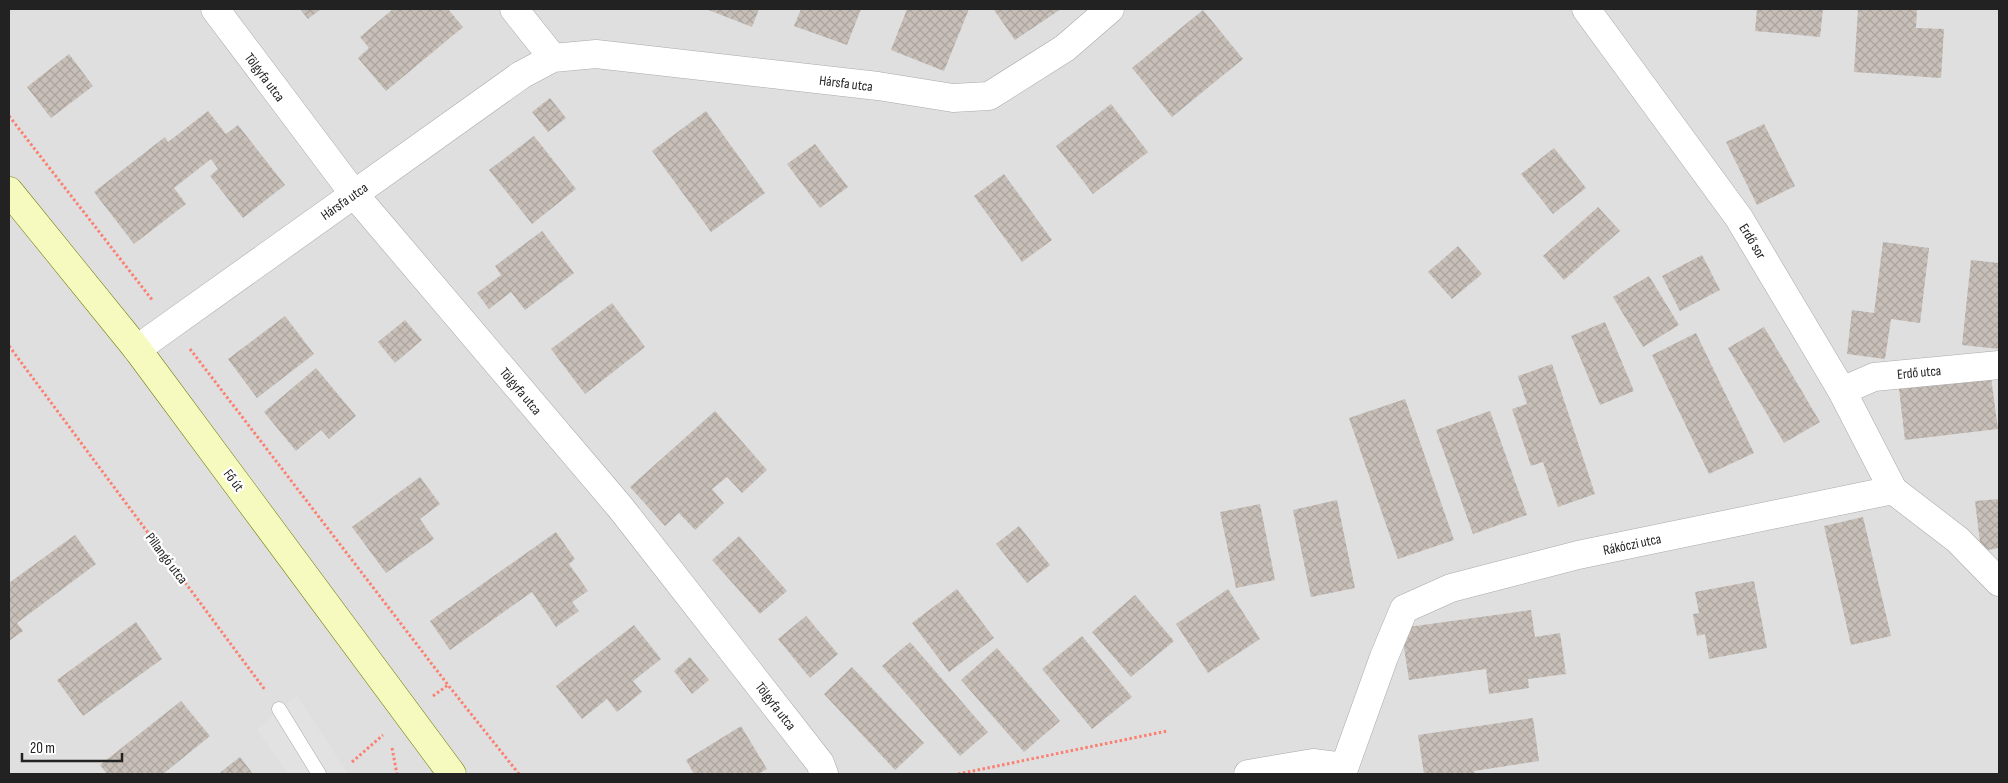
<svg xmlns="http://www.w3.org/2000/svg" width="2008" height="783" font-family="'Sofia Sans Condensed',sans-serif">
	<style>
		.residential { fill: #e0dfdf }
		.parking { fill: #e2e2e2 }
		.building { fill: url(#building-cross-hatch) }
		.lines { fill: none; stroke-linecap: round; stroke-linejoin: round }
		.service-casing { stroke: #a9a9a9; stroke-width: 15 }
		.minor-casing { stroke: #a9a9a9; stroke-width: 29 }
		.secondary-casing { stroke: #707d05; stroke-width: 29 }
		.path { stroke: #fa8072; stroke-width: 3; stroke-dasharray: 2.5 2.5; stroke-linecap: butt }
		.service { stroke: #fff; stroke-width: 14 }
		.minor { stroke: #fff; stroke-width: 28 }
		.secondary { stroke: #f7fabf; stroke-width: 28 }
		.labels { text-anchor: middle; stroke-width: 4.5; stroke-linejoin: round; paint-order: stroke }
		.street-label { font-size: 14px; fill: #222; stroke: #fff }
	</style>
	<defs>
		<pattern id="building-cross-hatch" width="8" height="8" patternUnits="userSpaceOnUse" patternTransform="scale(1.25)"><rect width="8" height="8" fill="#c7bfb8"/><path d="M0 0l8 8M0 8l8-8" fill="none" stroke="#aba49e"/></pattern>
	</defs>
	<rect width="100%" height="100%" fill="#f2efe9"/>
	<path class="residential" d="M9,9H1999V774H9Z"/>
	<path class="parking" d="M297,696L348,774H288L257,730L279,709Z"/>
	<path class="building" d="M300,9H321L308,19Z
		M393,9H448L463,27L386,91L358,58L369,48L360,37Z
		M706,9H759L752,27Z
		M801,9H861L847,45L794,26Z
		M907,9H969L944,71L891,50Z
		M996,9H1061L1015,40L994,10Z
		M1757,9H1823L1820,37L1755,31Z
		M1858,9H1917L1916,28L1944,29L1941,78L1854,72Z
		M1203,10L1243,59L1172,117L1132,68Z
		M69,54L93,86L51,118L27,87Z
		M550,98L566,118L548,132L532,112Z
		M1111,104L1148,152L1093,194L1056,146Z
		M208,111L226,134L238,125L285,185L243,218L210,176L218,169L211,159L174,188L186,204L134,244L94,192L165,137L168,142Z
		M706,111L765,193L711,232L652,151Z
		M1764,124L1795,186L1757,205L1726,142Z
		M534,136L576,189L532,224L489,170Z
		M815,144L848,187L820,208L787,164Z
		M1554,148L1586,188L1553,214L1521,174Z
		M1004,174L1052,240L1022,262L974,196Z
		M1598,207L1620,231L1564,280L1543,256Z
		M542,231L574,273L525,310L511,292L489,309L477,293L501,275L495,266Z
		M1883,242L1929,248L1920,323L1891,319L1885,359L1847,354L1852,310L1874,313Z
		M1458,246L1482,274L1452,299L1428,272Z
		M1702,255L1720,290L1680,311L1662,276Z
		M1971,260L1999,263V349L1962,345Z
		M1649,276L1679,325L1643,347L1613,297Z
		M612,303L645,347L585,394L551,349Z
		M285,316L314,354L257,398L228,359Z
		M405,320L422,340L395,363L378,342Z
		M1605,322L1634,391L1600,405L1571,336Z
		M1764,327L1820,422L1784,443L1728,348Z
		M1696,333L1754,453L1709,474L1652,355Z
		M1552,364L1595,494L1558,507L1543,462L1531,466L1512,409L1527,404L1518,376Z
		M316,368L356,416L329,439L321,430L296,451L264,412Z
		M1991,377L1998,429L1905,440L1899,389Z
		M1405,399L1454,540L1398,559L1349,418Z
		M715,411L767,470L742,493L727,477L712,489L724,503L695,530L679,513L665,526L630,487Z
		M1490,411L1527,515L1473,534L1436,430Z
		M420,477L440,504L420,519L434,539L386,573L352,527Z
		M1999,499V548L1981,551L1975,501Z
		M1337,500L1355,588L1311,597L1293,510Z
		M1260,504L1275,580L1236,588L1220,512Z
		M1863,517L1891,636L1851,645L1824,526Z
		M1019,526L1050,565L1027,583L996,544Z
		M556,532L575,559L569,564L588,591L572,602L579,611L556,627L532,592L450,650L430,621Z
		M75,535L96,564L17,623L23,631L9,641V583Z
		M739,536L787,591L760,614L712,560Z
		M1754,581L1767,648L1709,659L1705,634L1697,636L1693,614L1699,613L1695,592Z
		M957,589L994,638L949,672L912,623Z
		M1228,589L1260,639L1208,673L1176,624Z
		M1135,595L1174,641L1131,677L1092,632Z
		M1531,610L1535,637L1560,633L1566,674L1528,679L1529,688L1489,694L1486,669L1409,680L1401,628Z
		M806,616L838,654L810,678L778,639Z
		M136,622L162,659L83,716L57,680Z
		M634,625L661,659L633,681L642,692L617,712L607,699L582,719L556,686Z
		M1082,636L1132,697L1092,729L1042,669Z
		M910,642L988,732L960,756L882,666Z
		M997,648L1060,721L1024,752L961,680Z
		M690,657L709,680L692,694L674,671Z
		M852,667L924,743L895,770L824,694Z
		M181,701L210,736L163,774H107L100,765Z
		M1533,718L1539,761L1474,771L1475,774H1424L1418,735Z
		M741,726L767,769L758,774H694L686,760Z
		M240,757L253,774H218Z"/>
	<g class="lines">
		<defs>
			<path id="service" d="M279,709L319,774"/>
			<path id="minor" d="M215,9L354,194L620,507L820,763L824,774
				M514,9L553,58
				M1586,9L1739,218L1842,391L1893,490
				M137,349L521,75L553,58L596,54L878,86L953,98L989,96L1065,48L1110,9
				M1842,391L1874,377L1999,365
				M1248,774L1313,763L1344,767
				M1342,774L1384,657L1404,609L1451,588L1578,555L1893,490L1958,540L1999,582"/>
			<path id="secondary" d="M9,191L137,349L452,774"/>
		</defs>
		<use href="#service" class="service-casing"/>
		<use href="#minor" class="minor-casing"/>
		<use href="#secondary" class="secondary-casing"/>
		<path class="path" d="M9,116L153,301
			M9,346L265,690
			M190,349L448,685L519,774
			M433,696L448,685
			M392,748L397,774
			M352,762L383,735
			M958,774L1167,731"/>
		<use href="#service" class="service"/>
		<use href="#minor" class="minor"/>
		<use href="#secondary" class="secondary"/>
	</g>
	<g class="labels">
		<g class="street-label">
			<text transform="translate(265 77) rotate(53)" y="5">Tölgyfa utca</text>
			<text transform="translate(846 83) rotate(7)" y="5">Hársfa utca</text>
			<text transform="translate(344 201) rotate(-35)" y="5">Hársfa utca</text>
			<text transform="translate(1753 241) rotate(59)" y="5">Erdő sor</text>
			<text transform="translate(1919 372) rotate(-5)" y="5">Erdő utca</text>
			<text transform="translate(521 391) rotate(50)" y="5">Tölgyfa utca</text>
			<text transform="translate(234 480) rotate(53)" y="5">Fő út</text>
			<text transform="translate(1632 544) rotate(-12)" y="5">Rákóczi utca</text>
			<text transform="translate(167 558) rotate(53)" y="5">Pillangó utca</text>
			<text transform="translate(776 706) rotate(52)" y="5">Tölgyfa utca</text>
		</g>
	</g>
	<rect width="2008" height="783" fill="none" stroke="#222222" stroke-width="20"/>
	<path d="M22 753v8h100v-8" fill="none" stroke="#222222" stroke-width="2.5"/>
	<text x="30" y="753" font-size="15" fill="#222222" stroke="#ffffff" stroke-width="4" paint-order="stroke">20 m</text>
</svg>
